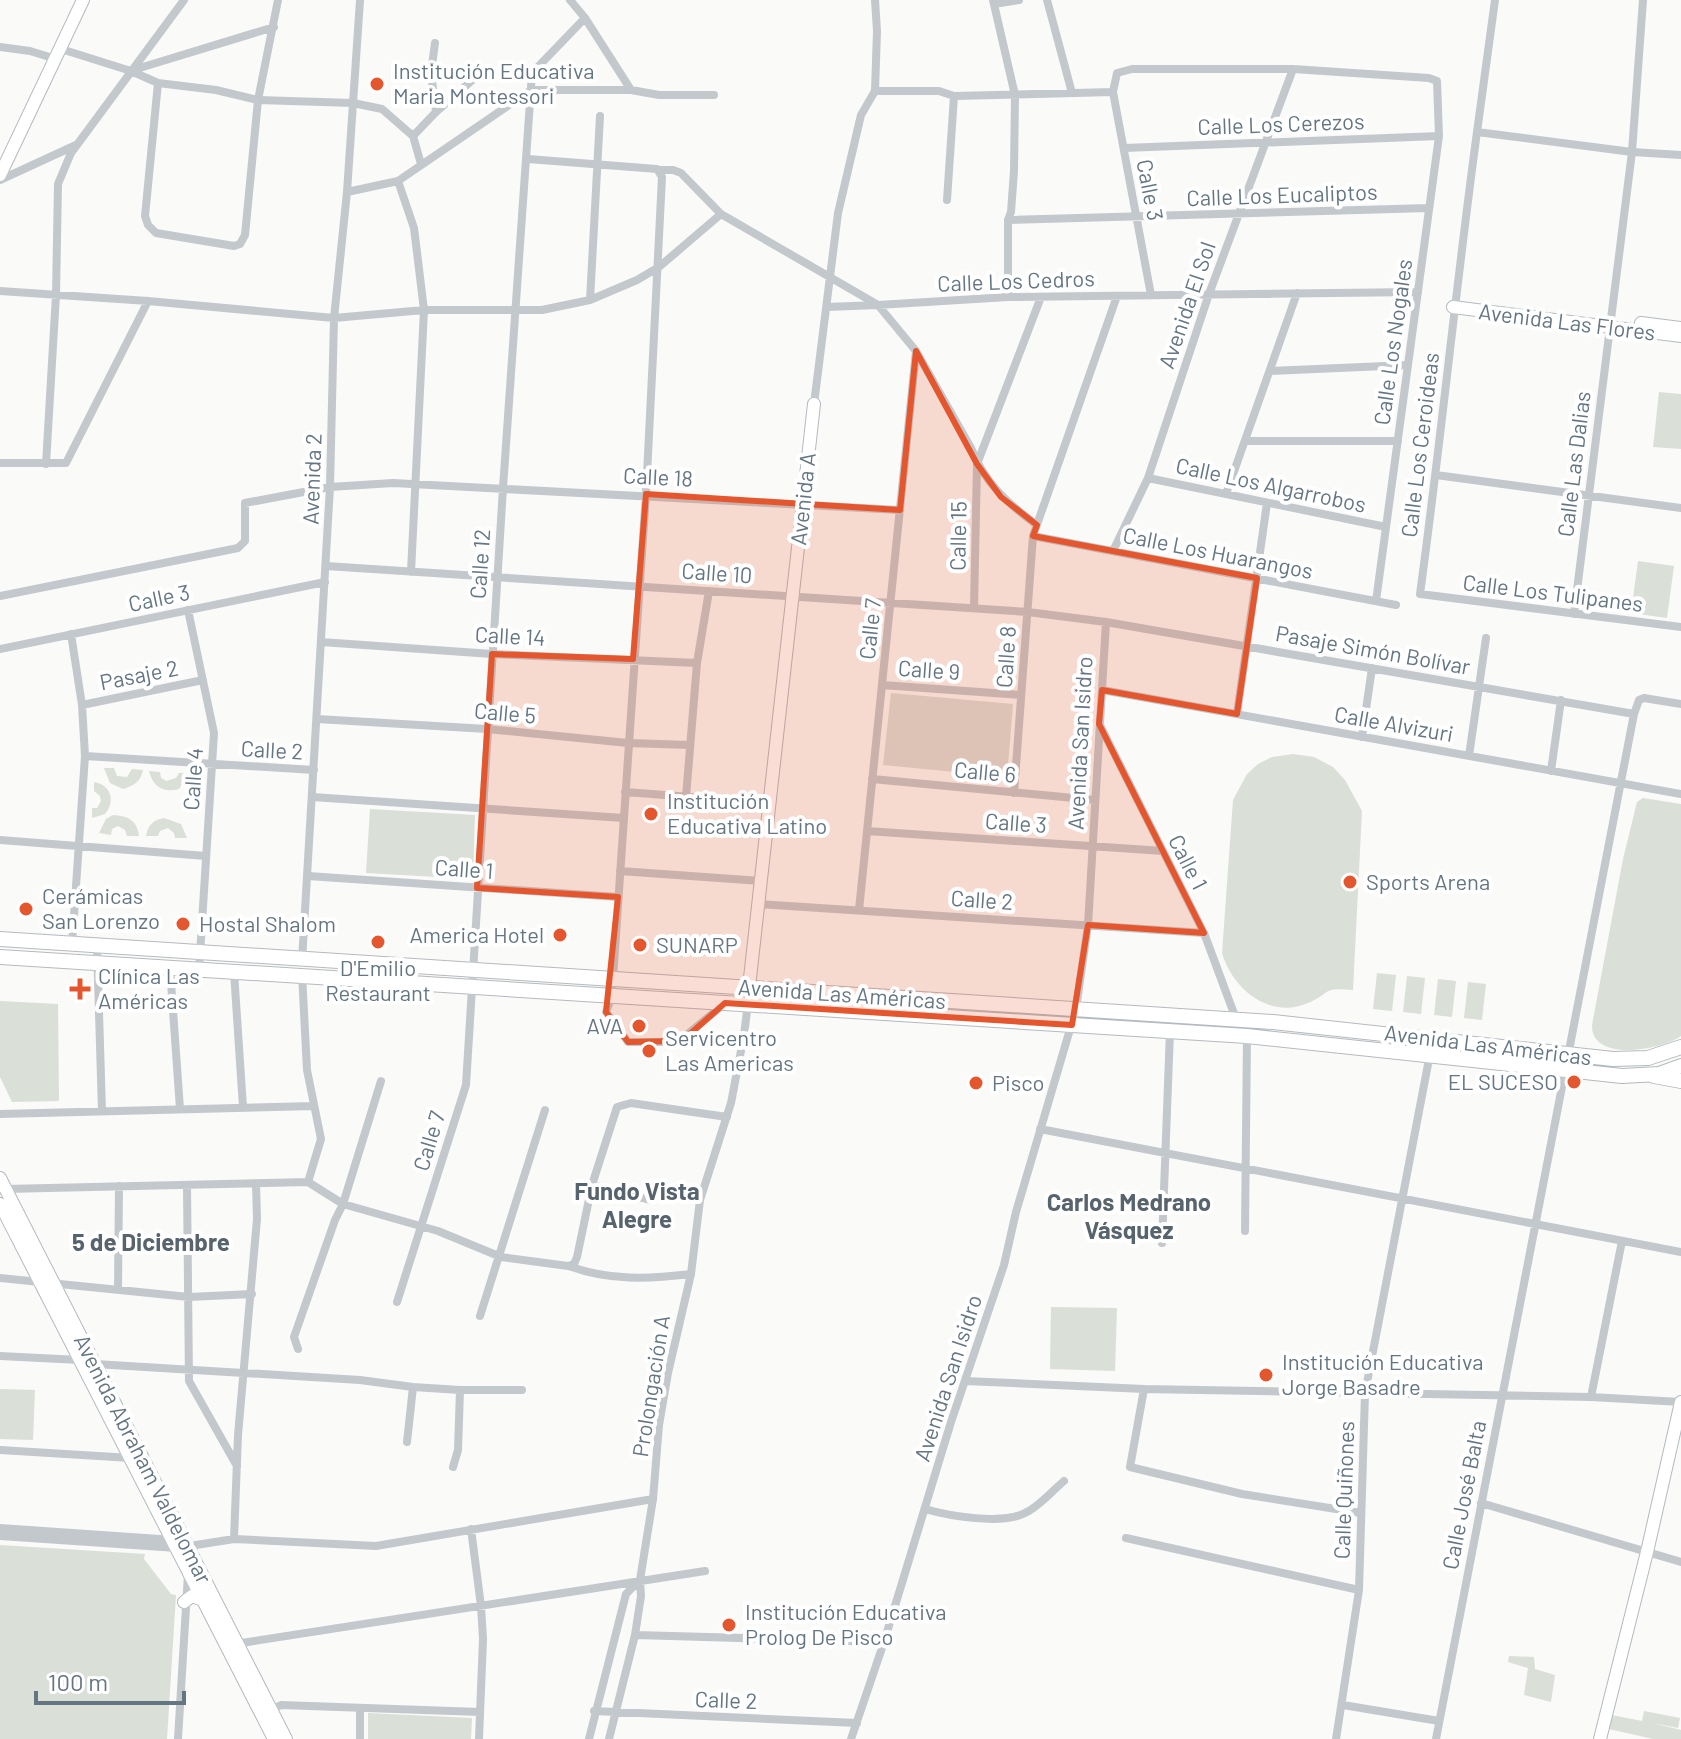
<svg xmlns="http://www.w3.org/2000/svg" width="1681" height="1739" font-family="Barlow,sans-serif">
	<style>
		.green { fill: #dadfd7 }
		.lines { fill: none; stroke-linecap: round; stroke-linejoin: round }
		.secondary-casing { stroke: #b3babf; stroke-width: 14 }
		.primary-casing { stroke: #b5babe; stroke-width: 16 }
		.street { stroke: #c3c8cc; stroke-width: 8 }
		.secondary { stroke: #fff; stroke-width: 12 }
		.primary { stroke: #fff; stroke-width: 14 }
		.marked { fill: #e4572e; fill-opacity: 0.2; stroke: #e4572e; stroke-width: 6; stroke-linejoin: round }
		.poi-dot { fill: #e4572e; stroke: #fff; stroke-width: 3 }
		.labels { text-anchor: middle; stroke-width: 8; stroke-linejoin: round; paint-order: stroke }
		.poi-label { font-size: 22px; fill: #657683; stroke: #fff; text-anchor: start }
		.street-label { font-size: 22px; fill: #657683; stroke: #fff }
		.neighbourhood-label { font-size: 24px; font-weight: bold; fill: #57646e; stroke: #fff }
	</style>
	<rect width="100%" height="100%" fill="#fafaf8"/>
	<path class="green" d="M1659,392L1681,394V449L1653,447Z
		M1638,561L1674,566L1667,618L1631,613Z
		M891,693L1013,704L1007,777L883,765Z
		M1293,754L1314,757L1333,767L1345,780L1362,811L1353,990C1321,987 1333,992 1308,1003C1269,1020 1232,988 1222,953L1233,800L1247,774L1258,764L1272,757Z
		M104,768H114L117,776L127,777L132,769L143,770C141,781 134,786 123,789L110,783Z
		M149,771L160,772L161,778L166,781L176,778L179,773H189L179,789C163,793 153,787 149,771Z
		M94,782C111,785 116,801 105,814L92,818V808H97L101,801L100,796L94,791Z
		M1643,798L1681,804V1036C1661,1050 1591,1063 1592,1025L1623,859L1637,802Z
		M370,809L475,815L473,879L366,873Z
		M113,815C128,816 137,820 139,836H127L125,830L118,826L112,829L111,835L99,833L106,819Z
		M164,818L181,824L187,838H175L174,833L168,828L160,831L158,836H146C148,825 153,820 164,818Z
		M1377,973L1396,975L1392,1011L1373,1009Z
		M1407,976L1425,978L1421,1014L1403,1012Z
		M1438,979L1456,981L1452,1017L1434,1015Z
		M1468,982L1486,984L1482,1020L1464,1018Z
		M0,1001L58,1004L59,1101L12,1102L0,1077Z
		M1051,1307L1117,1308L1115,1371L1050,1369Z
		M0,1389L35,1390L33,1440L0,1439Z
		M0,1545L145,1554L144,1559L171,1594L176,1595L167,1739H0Z
		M1509,1656L1534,1657L1535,1669L1555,1675L1551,1702L1524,1695L1528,1668L1508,1662Z
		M1644,1711L1680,1718L1678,1728L1652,1723L1681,1730V1739H1653L1609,1729L1612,1715L1642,1721Z
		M368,1713L472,1718L471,1739H368Z"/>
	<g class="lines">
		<defs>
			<path id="secondary" d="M0,175L83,0
				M1453,307L1681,336
				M1641,323L1681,328
				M749,987L814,404
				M0,1178L286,1739
				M0,1204L274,1739
				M184,1602L192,1596L203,1600
				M1600,1739L1647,1552L1681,1402"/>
			<path id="primary" d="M0,939L1273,1022L1613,1059L1648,1058L1681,1047
				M0,957L1247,1036L1622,1076L1659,1074L1681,1066
				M1654,1076L1681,1081"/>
		</defs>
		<use href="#secondary" class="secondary-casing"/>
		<use href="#primary" class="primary-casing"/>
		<path class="street" d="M570,0L585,18
			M993,0L1015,95L1014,171L1011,212L1008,220V297
			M1047,0L1072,93
			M1643,0L1632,152L1477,132C1456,286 1441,440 1420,594L1681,627
			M994,4L1019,0
			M435,43L431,73L436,112
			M0,47L30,51L56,59
			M61,49L131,71L158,83L216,90L258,100L353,103L382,109L413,136L421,164
			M133,70L274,27
			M158,83L145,216L148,225L156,233L234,246L240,244L245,235L258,100L278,0
			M875,91H939L954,96L1113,92
			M1477,132L1495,0
			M413,136L436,112L485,69
			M1124,148L1439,136
			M528,159L657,169L662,177L646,494L613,979L612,996L606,1012L628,1042H678L723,1005
			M659,170H673L681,173L721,214L878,305L1008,297L1418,292
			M0,180L76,145
			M398,181L414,228L424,310L411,572
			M347,192L398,181L531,90H631
			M947,200L954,96
			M1008,220L1429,208
			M0,291L148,301L334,318L424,310H542L590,300L637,280L659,267L721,214
			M1151,295L1113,92L1117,73L1132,69H1293L1429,78L1437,81L1439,136L1376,601
			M590,300L600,116
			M827,307L878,305L916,351L971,448C984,482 1008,504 1037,525
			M1270,371L1408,365
			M814,404L838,213L861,115L875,91L877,31L875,0
			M1246,441H1398
			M0,463H66L148,301
			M46,464L56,295L58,184L71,153L184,0
			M1436,475L1681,508
			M1148,478L1386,527
			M1226,494L1297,293
			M1033,536L1396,605
			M1113,551L1148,478L1209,294L1293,69
			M326,566L1028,612L1106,622L1634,714
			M0,596L238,548L245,541V503L330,487L393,483L900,510
			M974,608L977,464L1041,297
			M188,610L214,733L199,970
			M1574,614L1632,152L1681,155
			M71,634L82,705L85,756L72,944
			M321,642L492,654L697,663
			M0,649L325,582
			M882,685L1021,695
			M1102,690L1681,794
			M82,705L203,680
			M1237,714L1267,503
			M317,719L487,729L628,743L690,745
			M1100,725L1204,933L1236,1019
			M1362,737L1372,668
			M85,756L314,770
			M1469,756L1486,638
			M1551,771L1561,700
			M872,779L1095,800
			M625,792L770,803
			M1014,793L1033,536L1117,296
			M312,797L624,818
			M686,797L697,663L709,591
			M867,831L1163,851
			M0,840L206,856
			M620,871L761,881
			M308,876L618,897
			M758,904L1204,933
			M859,910L916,351
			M97,946L102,1111
			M302,961L330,487L334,318L347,192L360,0
			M170,968L180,1109
			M234,972L243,1107
			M302,974L307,1070L321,1139L308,1182
			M0,1114L314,1106
			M1040,1129L1681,1252
			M187,1185L189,1381L237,1466
			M592,1185L650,1200
			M5,1189L308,1182L343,1204L438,1231L501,1257L568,1266L574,1264L577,1257L592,1185L617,1107L631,1103L727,1117
			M1245,1231L1247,1036
			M1162,1243L1170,1031
			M569,1266C609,1281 649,1279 691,1274
			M0,1278L189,1297L252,1294
			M118,1289L119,1186
			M397,1302L466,1085L503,488L532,73L585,18L631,90L659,95H714
			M480,1316L545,1110
			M298,1349L294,1337L335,1220L343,1204L381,1081
			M0,1356L80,1360L95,1364L360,1380L413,1387L460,1390H522
			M965,1381L1144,1389L1591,1397L1681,1402
			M1144,1389L1130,1467L1242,1494L1361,1513
			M1591,1397L1622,1241
			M407,1442L413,1387
			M0,1450L131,1458
			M453,1467L458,1450L460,1390
			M1481,1503L1681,1562
			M925,1509C949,1516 1002,1525 1025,1513C1039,1507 1052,1491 1064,1481
			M0,1528L174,1540
			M471,1529L481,1606L483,1639L479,1739
			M0,1536L177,1548L234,1539L376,1546L653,1499
			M1126,1538L1359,1590
			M234,1539L238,1435L257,1219L256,1184
			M635,1635L884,1642
			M235,1644L705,1571
			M1343,1705L1439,1721
			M271,1710L281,1705L480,1712
			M594,1711L857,1723
			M178,1739L188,1574
			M360,1739V1708
			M589,1739L626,1594L639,1581
			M609,1739L635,1635L641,1596L640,1580L653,1499L659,1425L668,1373L691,1274L700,1200L731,1103L744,1035L748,1003
			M851,1739L884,1642L951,1422L1004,1265L1016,1212L1076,1009L1088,925L1106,622
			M1336,1739L1359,1590L1365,1393L1430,1054
			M1436,1739L1634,714L1639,700L1644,698L1681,704"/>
		<use href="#secondary" class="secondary"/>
		<use href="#primary" class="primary"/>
	</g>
	<path class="marked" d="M916,351L977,464L1001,497L1037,525L1033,536L1257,578L1237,714L1102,690L1099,724L1204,933L1088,925L1072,1025L725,1003L682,1041L628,1042L606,1012L618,897L477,888L492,654L633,659L646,494L900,510Z"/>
	<g class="poi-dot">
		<circle cx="377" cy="84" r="8"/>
		<circle cx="651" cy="814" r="8"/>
		<circle cx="1350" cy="882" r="8"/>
		<circle cx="26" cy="909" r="8"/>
		<circle cx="183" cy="924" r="8"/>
		<circle cx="560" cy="935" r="8"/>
		<circle cx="378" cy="942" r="8"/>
		<circle cx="640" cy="945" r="8"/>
		<path d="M76 977h8v8h8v8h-8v8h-8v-8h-8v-8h8z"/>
		<circle cx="639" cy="1026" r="8"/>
		<circle cx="649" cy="1051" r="8"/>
		<circle cx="1574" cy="1082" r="8"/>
		<circle cx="976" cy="1083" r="8"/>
		<circle cx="1266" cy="1375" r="8"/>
		<circle cx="729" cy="1625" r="8"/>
	</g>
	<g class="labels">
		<g class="poi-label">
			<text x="393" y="79">Institución Educativa<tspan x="393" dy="25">Maria Montessori</tspan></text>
			<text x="667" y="809">Institución<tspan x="667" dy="25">Educativa Latino</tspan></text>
			<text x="1366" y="890">Sports Arena</text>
			<text x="42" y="904">Cerámicas<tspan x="42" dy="25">San Lorenzo</tspan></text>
			<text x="199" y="932">Hostal Shalom</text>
			<text x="544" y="943" text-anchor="end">America Hotel</text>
			<text x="656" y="953">SUNARP</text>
			<text x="378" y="976" text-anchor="middle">D'Emilio<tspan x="378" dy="25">Restaurant</tspan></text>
			<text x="98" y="984">Clínica Las<tspan x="98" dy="25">Américas</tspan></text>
			<text x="623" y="1034" text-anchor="end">AVA</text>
			<text x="665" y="1046">Servicentro<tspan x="665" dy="25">Las Americas</tspan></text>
			<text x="1558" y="1090" text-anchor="end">EL SUCESO</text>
			<text x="992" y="1091">Pisco</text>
			<text x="1282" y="1370">Institución Educativa<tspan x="1282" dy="25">Jorge Basadre</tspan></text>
			<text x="745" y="1620">Institución Educativa<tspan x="745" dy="25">Prolog De Pisco</tspan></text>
		</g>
		<g class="street-label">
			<text transform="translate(1281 124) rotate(-2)" y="8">Calle Los Cerezos</text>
			<text transform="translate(1150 190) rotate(79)" y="8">Calle 3</text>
			<text transform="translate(1282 195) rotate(-2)" y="8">Calle Los Eucaliptos</text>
			<text transform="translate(1016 281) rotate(-2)" y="8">Calle Los Cedros</text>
			<text transform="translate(1187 305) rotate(-71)" y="8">Avenida El Sol</text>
			<text transform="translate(1567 322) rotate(7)" y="8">Avenida Las Flores</text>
			<text transform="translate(1393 342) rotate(-82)" y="8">Calle Los Nogales</text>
			<text transform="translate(1420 445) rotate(-83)" y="8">Calle Los Ceroideas</text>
			<text transform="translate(1574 464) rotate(-83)" y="8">Calle Las Dalias</text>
			<text transform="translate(658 477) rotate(3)" y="8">Calle 18</text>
			<text transform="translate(312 479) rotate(-88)" y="8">Avenida 2</text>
			<text transform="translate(1271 485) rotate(12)" y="8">Calle Los Algarrobos</text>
			<text transform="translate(803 499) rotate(-84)" y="8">Avenida A</text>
			<text transform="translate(958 536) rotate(-89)" y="8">Calle 15</text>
			<text transform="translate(1218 553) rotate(11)" y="8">Calle Los Huarangos</text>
			<text transform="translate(480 564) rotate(-86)" y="8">Calle 12</text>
			<text transform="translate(717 573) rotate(4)" y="8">Calle 10</text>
			<text transform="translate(1553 593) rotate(7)" y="8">Calle Los Tulipanes</text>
			<text transform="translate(159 598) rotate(-12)" y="8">Calle 3</text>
			<text transform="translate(870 629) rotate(-84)" y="8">Calle 7</text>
			<text transform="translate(510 636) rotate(3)" y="8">Calle 14</text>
			<text transform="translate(1373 650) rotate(10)" y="8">Pasaje Simón Bolívar</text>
			<text transform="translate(1006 657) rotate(-86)" y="8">Calle 8</text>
			<text transform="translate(929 670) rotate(4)" y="8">Calle 9</text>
			<text transform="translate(139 675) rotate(-11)" y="8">Pasaje 2</text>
			<text transform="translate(505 713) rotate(5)" y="8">Calle 5</text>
			<text transform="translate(1394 724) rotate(10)" y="8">Calle Alvizuri</text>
			<text transform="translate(1080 743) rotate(-87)" y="8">Avenida San Isidro</text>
			<text transform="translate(272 750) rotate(3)" y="8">Calle 2</text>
			<text transform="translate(985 772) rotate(5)" y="8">Calle 6</text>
			<text transform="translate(193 779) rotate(-86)" y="8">Calle 4</text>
			<text transform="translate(1016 823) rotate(4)" y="8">Calle 3</text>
			<text transform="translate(1188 862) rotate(63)" y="8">Calle 1</text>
			<text transform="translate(464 869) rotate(4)" y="8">Calle 1</text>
			<text transform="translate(982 900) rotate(4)" y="8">Calle 2</text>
			<text transform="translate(842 994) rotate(4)" y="8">Avenida Las Américas</text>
			<text transform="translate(1488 1045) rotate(7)" y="8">Avenida Las Américas</text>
			<text transform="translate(429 1141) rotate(-73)" y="8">Calle 7</text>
			<text transform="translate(948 1378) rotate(-72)" y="8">Avenida San Isidro</text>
			<text transform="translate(651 1386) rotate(-81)" y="8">Prolongación A</text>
			<text transform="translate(143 1459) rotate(63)" y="8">Avenida Abraham Valdelomar</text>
			<text transform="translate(1344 1490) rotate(-88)" y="8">Calle Quiñones</text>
			<text transform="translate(1464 1495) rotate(-79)" y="8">Calle José Balta</text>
			<text transform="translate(726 1700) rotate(2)" y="8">Calle 2</text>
		</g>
		<g class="neighbourhood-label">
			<text x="637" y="1200">Fundo Vista<tspan x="637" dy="28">Alegre</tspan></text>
			<text x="1129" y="1211">Carlos Medrano<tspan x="1129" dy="28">Vásquez</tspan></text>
			<text x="151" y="1251">5 de Diciembre</text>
		</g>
	</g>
	<path d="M36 1691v12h148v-12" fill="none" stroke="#657683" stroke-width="4"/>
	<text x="48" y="1691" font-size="24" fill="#657683" stroke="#ffffff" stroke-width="6" paint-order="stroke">100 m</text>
</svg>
